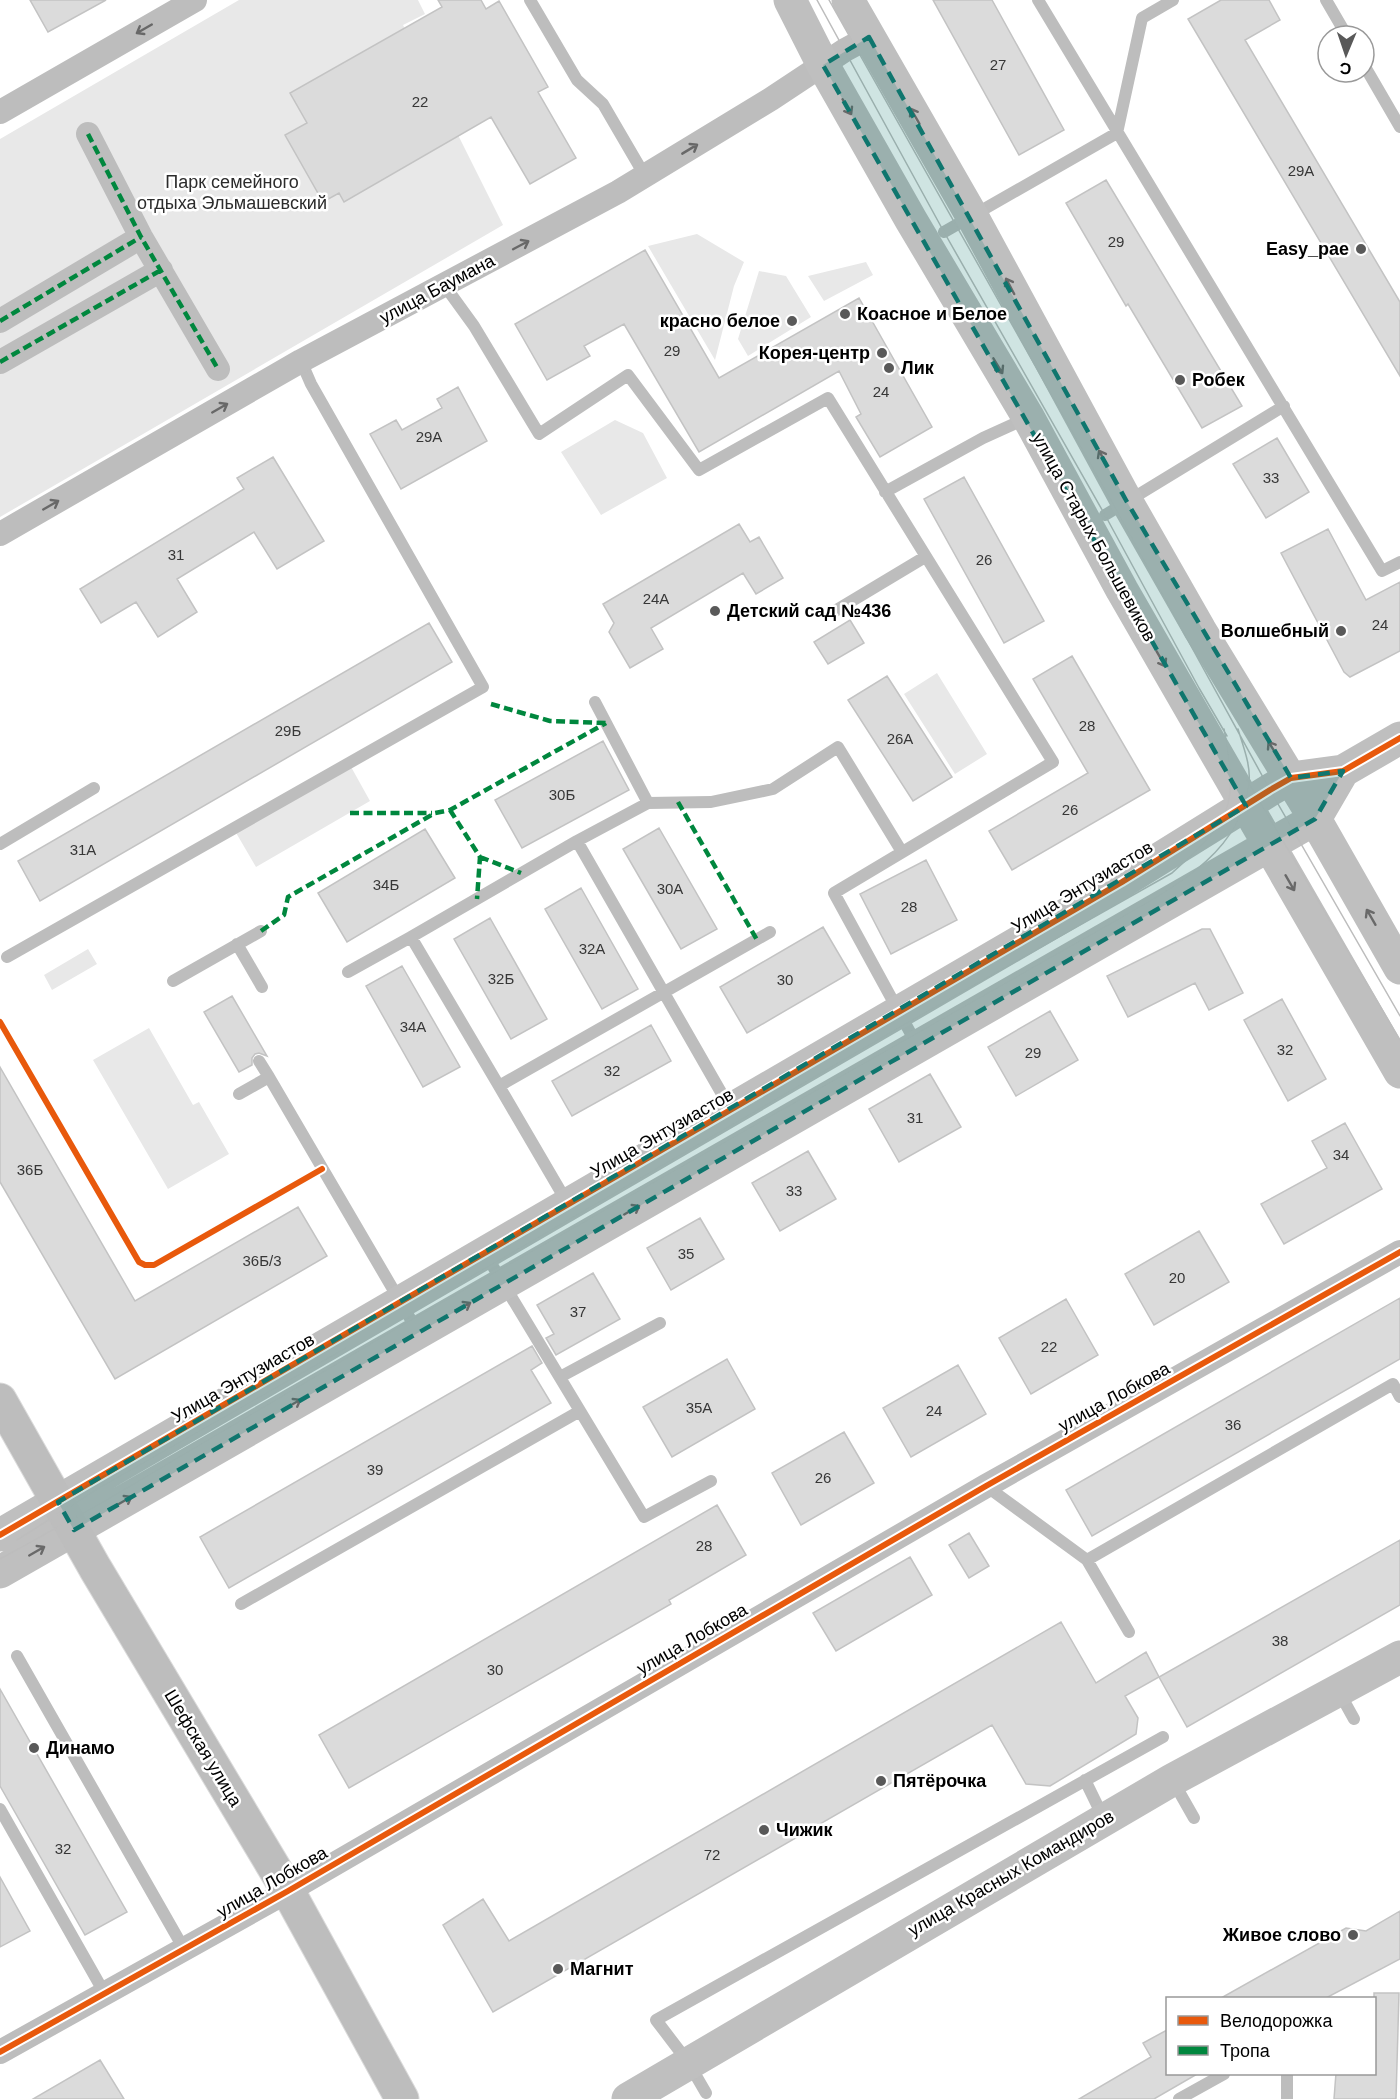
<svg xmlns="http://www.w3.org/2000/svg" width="1400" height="2099" font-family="Helvetica,sans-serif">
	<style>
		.green { fill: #e8e8e8 }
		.building { fill: #dbdbdb; stroke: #c3c3c3; stroke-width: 1.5 }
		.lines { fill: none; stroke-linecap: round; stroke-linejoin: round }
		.primary-casing { stroke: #dbdbdb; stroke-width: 35 }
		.lane { stroke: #bdbdbd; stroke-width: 12 }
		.street { stroke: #bdbdbd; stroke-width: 24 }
		.secondary { stroke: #bfbfbf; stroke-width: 33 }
		.primary { stroke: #bdbdbd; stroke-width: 33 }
		.tram { stroke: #bdbdbd; stroke-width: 1.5 }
		.quiet { stroke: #00873e; stroke-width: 4.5; stroke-dasharray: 9 4.5; stroke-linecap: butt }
		.cycleway-casing { stroke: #fff; stroke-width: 10 }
		.cycleway { stroke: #e8590c; stroke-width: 6 }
		.oneway { stroke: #686868 }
		.oneway2 { stroke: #696969 }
		.marked { fill: #0f766e; fill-opacity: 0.2; stroke: #0f766e; stroke-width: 4.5; stroke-dasharray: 12 8; stroke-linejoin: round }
		.poi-dot { fill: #595959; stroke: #fff; stroke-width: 2 }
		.labels { text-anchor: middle; stroke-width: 5; stroke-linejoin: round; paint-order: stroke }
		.number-label { font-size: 15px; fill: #373737 }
		.park-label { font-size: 18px; fill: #2c2c2c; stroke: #fff }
		.poi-label { font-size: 18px; font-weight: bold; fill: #000; stroke: #fff; text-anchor: start }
		.street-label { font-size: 18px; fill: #000; stroke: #fff }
	</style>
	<rect width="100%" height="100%" fill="#fff"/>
	<path class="green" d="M239,0H418L425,14L403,25L503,225L0,517V139Z
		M697,234L744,262L734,286L715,360L648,246Z
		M866,262L873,275L824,301L808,276Z
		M759,271L786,276L811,317L748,356L738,339Z
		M615,420L643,433L667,478L601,515L561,452Z
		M937,673L987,754L955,774L904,694Z
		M350,765L370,801L256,867L235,831Z
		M88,949L97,964L52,990L44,975Z
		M149,1028L193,1105L199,1102L229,1154L168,1189L93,1060Z"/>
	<path class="building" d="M30,0H106L48,32Z
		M438,0H481L486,9L499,1L548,87L538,92L576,158L530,184L491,117L344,202L339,193L323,202L285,135L307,123L290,93L442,7Z
		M933,0H992L1064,130L1019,155Z
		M1221,0H1269L1280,20L1245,40L1400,302V376L1188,19Z
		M1106,180L1242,406L1202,428L1128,304L1126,306L1066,203Z
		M645,250L719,378L859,298L932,427L880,457L856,417L861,414L839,371L699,452L624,324L584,346L590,356L547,380L515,324Z
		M458,387L487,441L401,489L370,434L396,420L402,430L442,408L437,399Z
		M1277,438L1309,492L1266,518L1233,464Z
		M273,457L324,541L277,569L254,532L177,579L197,612L158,637L136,602L101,623L80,589L244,489L237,478Z
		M964,477L1044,621L1004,643L924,499Z
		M739,524L750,542L759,537L783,578L756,594L743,573L651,628L663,649L630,668L609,632L614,623L603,604Z
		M1328,529L1366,600L1400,582V651L1350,677L1344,672L1281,553Z
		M850,620L864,643L828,664L814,642Z
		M429,623L452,662L40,901L18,861Z
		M1072,656L1150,790L1012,870L989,831L1088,773L1033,679Z
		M887,676L952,777L913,801L848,700Z
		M603,741L629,790L522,848L495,800Z
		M659,828L717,929L681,949L623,849Z
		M425,829L455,878L347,942L318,893Z
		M926,860L957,920L891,954L860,894Z
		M581,888L638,989L602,1009L545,909Z
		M490,918L547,1019L511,1039L454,939Z
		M823,927L850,973L747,1033L720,987Z
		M1202,929H1210L1243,993L1209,1010L1195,983L1128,1017L1107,976Z
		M402,966L460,1067L423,1087L366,986Z
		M232,996L267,1056L259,1053L255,1054L252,1058V1065L239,1072L204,1012Z
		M1282,999L1326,1079L1288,1101L1244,1020Z
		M1050,1011L1078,1060L1016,1096L988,1047Z
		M651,1025L671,1061L572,1116L552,1081Z
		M0,1067L135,1301L298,1207L327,1256L115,1379L0,1182Z
		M930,1074L961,1127L899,1162L869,1109Z
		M1345,1123L1382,1189L1284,1244L1261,1204L1327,1168L1312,1141Z
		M808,1151L836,1199L780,1231L752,1183Z
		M700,1218L724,1259L671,1290L647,1248Z
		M1199,1231L1229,1282L1154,1325L1125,1274Z
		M593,1273L620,1319L556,1355L546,1338L554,1334L537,1305Z
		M1400,1298V1359L1092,1536L1066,1490Z
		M1066,1299L1098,1355L1031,1394L999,1338Z
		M532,1346L542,1363L531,1370L551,1403L229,1588L200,1537Z
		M727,1359L755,1409L672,1457L643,1407Z
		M958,1365L986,1414L911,1457L883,1408Z
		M844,1432L874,1483L801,1525L772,1473Z
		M717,1505L746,1555L669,1600L671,1604L349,1788L319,1735Z
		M969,1533L989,1566L969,1578L949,1545Z
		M1400,1540V1605L1187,1727L1159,1677Z
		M910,1557L932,1595L836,1651L813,1613Z
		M1061,1622L1096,1683L1146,1652L1159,1677L1125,1696L1138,1718L1136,1734L1050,1786L1026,1784L992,1725L493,2012L443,1925L483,1899L509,1941Z
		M0,1689L127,1912L85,1935L0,1786Z
		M0,1877L30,1931L0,1947Z
		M1400,1911V1959L1326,1998H1221L1346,1928L1366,1931Z
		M1374,1993H1399L1396,2099H1334L1336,2073H1374Z
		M1167,2030V2073H1199L1154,2099H1079L1151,2057L1143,2043Z
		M100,2060L124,2099H33Z"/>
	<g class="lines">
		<defs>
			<path id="primary" d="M0,1400L95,1568L288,1891L402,2099"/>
		</defs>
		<use href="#primary" class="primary-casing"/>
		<path class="lane" d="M530,0L577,80L603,104L645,176
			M1038,0L1382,571L1400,562
			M1326,0L1347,36
			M1364,65L1400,127
			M944,232L1117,133L1142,18L1173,0
			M445,286L474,326L539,434L628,375L699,470L828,398L1053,762L834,893L917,1045
			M885,492L983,438L1027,418
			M1105,515L1284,406
			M835,611L925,557
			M595,702L648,803
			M577,841L730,1108
			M0,844L94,788
			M770,932L499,1086L411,937L577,841L648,803L711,802L773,789L838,747L902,852
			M237,944L262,987
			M7,957L483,687L311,384L301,361
			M348,972L411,937
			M173,981L261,931
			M259,1061L269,1077
			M499,1086L568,1204
			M239,1094L269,1077L418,1332
			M486,1255L644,1517L711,1481
			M560,1377L660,1323
			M986,1486L1087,1560L1393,1384L1400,1397
			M1087,1560L1129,1632
			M241,1604L580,1411
			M17,1656L184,1949
			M1339,1692L1354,1719
			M1085,1780L1104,1819
			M1173,1781L1194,1818
			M0,1809L105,1994
			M706,2093L688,2062L656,2020L1163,1737
			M1179,2099L1224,2074
			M1287,2099V2074"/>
		<path class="street" d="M0,112L195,0
			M88,134L141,237L218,369
			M0,321L141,237
			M0,362L161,270
			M0,534L301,361L618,192L771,99L845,50L869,37
			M0,2052L288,1891L986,1486L1400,1252"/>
		<path class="secondary" d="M790,0L823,65L911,220L1028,417L1122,590L1400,1072
			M848,0L972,216L1127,502L1200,630L1315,819L1400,968
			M0,1535L1122,882L1270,790L1291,778L1343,771L1400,738
			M0,1572L1315,819L1343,771
			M628,2099L1172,1780L1400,1657"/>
		<use href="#primary" class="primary"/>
		<path class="tram" d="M817,0L944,232L1105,515L1199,688L1227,736
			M829,0L1116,509L1270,790L1400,1016
			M1247,780L1400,1040
			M458,1284L905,1024L1172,873C1189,857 1209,841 1221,821C1237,795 1229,757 1224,729
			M17,1540L99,1488L346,1348
			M0,1559L105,1501L411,1320L1117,920C1172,888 1241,854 1249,783C1251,765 1243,746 1238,729"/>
		<path class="quiet" d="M88,134L141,237L218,369
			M0,321L141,237
			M0,362L161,270
			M491,704L550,721L606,723
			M678,802L757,940
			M450,810L480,857L477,899
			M350,813H432
			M480,857L521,873
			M261,931L284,915L288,897L435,813L450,810L606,723"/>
		<defs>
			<path id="cycleway" d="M0,1022L139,1262L145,1265H154L322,1169
				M0,1535L1122,882L1270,790L1291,778L1343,771L1400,738
				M0,2052L288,1891L986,1486L1400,1252"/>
		</defs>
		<use href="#cycleway" class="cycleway-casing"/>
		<use href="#cycleway" class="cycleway"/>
	</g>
	<defs><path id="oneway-shaft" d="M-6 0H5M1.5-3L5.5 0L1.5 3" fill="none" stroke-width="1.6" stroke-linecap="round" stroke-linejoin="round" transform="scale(1.5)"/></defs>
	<g class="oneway">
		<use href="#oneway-shaft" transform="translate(144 29) rotate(150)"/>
		<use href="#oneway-shaft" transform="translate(690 149) rotate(-31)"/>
		<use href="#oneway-shaft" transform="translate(521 245) rotate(-28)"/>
		<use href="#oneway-shaft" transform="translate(220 408) rotate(-30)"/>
		<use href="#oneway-shaft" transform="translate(51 505) rotate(-30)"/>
	</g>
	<g class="oneway2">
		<use href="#oneway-shaft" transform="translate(847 107) rotate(60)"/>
		<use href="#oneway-shaft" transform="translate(915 116) rotate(-120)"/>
		<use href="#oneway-shaft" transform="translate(1010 286) rotate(-118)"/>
		<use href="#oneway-shaft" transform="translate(998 366) rotate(59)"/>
		<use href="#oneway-shaft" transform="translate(1103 458) rotate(-118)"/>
		<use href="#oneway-shaft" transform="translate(1161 659) rotate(60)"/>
		<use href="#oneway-shaft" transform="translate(1273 749) rotate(-122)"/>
		<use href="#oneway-shaft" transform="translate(1290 883) rotate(60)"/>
		<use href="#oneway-shaft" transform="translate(1371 917) rotate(-120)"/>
		<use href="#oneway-shaft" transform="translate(632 1210) rotate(-30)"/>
		<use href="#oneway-shaft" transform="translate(463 1307) rotate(-30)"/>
		<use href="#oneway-shaft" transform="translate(293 1404) rotate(-30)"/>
		<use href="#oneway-shaft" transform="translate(124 1501) rotate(-30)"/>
		<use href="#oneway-shaft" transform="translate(37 1551) rotate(-30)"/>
	</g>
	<path class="marked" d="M869,37L1127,502L1291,778L1343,771L1315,819L74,1530L58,1502L1246,806L823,65Z"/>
	<g class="poi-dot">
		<circle cx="1361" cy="249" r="6"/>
		<circle cx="845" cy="314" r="6"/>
		<circle cx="792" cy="321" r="6"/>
		<circle cx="882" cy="353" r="6"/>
		<circle cx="889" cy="368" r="6"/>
		<circle cx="1180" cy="380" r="6"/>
		<circle cx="715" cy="611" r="6"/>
		<circle cx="1341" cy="631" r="6"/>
		<circle cx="34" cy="1748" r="6"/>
		<circle cx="881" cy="1781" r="6"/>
		<circle cx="764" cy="1830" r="6"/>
		<circle cx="1353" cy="1935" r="6"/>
		<circle cx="558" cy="1969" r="6"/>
	</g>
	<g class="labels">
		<g class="number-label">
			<text x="998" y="70">27</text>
			<text x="420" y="107">22</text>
			<text x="1301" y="176">29А</text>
			<text x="1116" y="247">29</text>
			<text x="672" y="356">29</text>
			<text x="881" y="397">24</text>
			<text x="429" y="442">29А</text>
			<text x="1271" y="483">33</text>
			<text x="176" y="560">31</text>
			<text x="984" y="565">26</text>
			<text x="656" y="604">24А</text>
			<text x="1380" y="630">24</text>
			<text x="1087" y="731">28</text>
			<text x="288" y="736">29Б</text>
			<text x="900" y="744">26А</text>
			<text x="562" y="800">30Б</text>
			<text x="1070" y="815">26</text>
			<text x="83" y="855">31А</text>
			<text x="386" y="890">34Б</text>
			<text x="670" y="894">30А</text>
			<text x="909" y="912">28</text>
			<text x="592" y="954">32А</text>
			<text x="501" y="984">32Б</text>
			<text x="785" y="985">30</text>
			<text x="413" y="1032">34А</text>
			<text x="1285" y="1055">32</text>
			<text x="1033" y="1058">29</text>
			<text x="612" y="1076">32</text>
			<text x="915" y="1123">31</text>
			<text x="1341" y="1160">34</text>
			<text x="30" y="1175">36Б</text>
			<text x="794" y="1196">33</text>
			<text x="686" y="1259">35</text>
			<text x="262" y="1266">36Б/3</text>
			<text x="1177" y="1283">20</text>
			<text x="578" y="1317">37</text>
			<text x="1049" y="1352">22</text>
			<text x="699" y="1413">35А</text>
			<text x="934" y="1416">24</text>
			<text x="1233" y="1430">36</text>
			<text x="375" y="1475">39</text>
			<text x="823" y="1483">26</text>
			<text x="704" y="1551">28</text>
			<text x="1280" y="1646">38</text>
			<text x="495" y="1675">30</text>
			<text x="63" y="1854">32</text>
			<text x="712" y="1860">72</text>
		</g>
		<g class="park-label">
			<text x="232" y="188">Парк семейного<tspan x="232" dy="21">отдыха Эльмашевский</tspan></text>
		</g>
		<g class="poi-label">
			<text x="1349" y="255" text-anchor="end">Easy_pae</text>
			<text x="857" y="320">Коасное и Белое</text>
			<text x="780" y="327" text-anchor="end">красно белое</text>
			<text x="870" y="359" text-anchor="end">Корея-центр</text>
			<text x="901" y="374">Лик</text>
			<text x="1192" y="386">Робек</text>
			<text x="727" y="617">Детский сад №436</text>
			<text x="1329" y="637" text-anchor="end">Волшебный</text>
			<text x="46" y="1754">Динамо</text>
			<text x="893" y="1787">Пятёрочка</text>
			<text x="776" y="1836">Чижик</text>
			<text x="1341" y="1941" text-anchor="end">Живое слово</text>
			<text x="570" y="1975">Магнит</text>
		</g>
		<g class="street-label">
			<text transform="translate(437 289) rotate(-28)" y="6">улица Баумана</text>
			<text transform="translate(1094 537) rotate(61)" y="6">улица Старых Большевиков</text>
			<text transform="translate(1082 887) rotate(-31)" y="6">Улица Энтузиастов</text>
			<text transform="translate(662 1133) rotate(-30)" y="6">Улица Энтузиастов</text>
			<text transform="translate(243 1378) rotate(-30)" y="6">Улица Энтузиастов</text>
			<text transform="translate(1114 1397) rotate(-29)" y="6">улица Лобкова</text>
			<text transform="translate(692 1639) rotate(-30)" y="6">улица Лобкова</text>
			<text transform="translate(203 1748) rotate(59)" y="6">Шефская улица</text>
			<text transform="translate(1011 1873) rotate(-30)" y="6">улица Красных Командиров</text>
			<text transform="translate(272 1882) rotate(-30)" y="6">улица Лобкова</text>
		</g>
	</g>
	<rect x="1166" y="1997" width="210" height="78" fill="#ffffff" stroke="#999999" stroke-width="1.5"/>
	<rect x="1178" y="2016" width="30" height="9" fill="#e8590c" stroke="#999999" stroke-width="1.5"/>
	<text x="1220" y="2027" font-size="18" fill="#000000">Велодорожка</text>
	<rect x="1178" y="2046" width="30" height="9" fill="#00873e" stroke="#999999" stroke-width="1.5"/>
	<text x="1220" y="2057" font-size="18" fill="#000000">Тропа</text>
	<g transform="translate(1346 54) rotate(182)"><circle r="28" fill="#ffffff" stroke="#999999" stroke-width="1.5"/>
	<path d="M0-4.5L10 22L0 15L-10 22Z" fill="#595959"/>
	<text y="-9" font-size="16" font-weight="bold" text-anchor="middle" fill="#000000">С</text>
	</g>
</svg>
